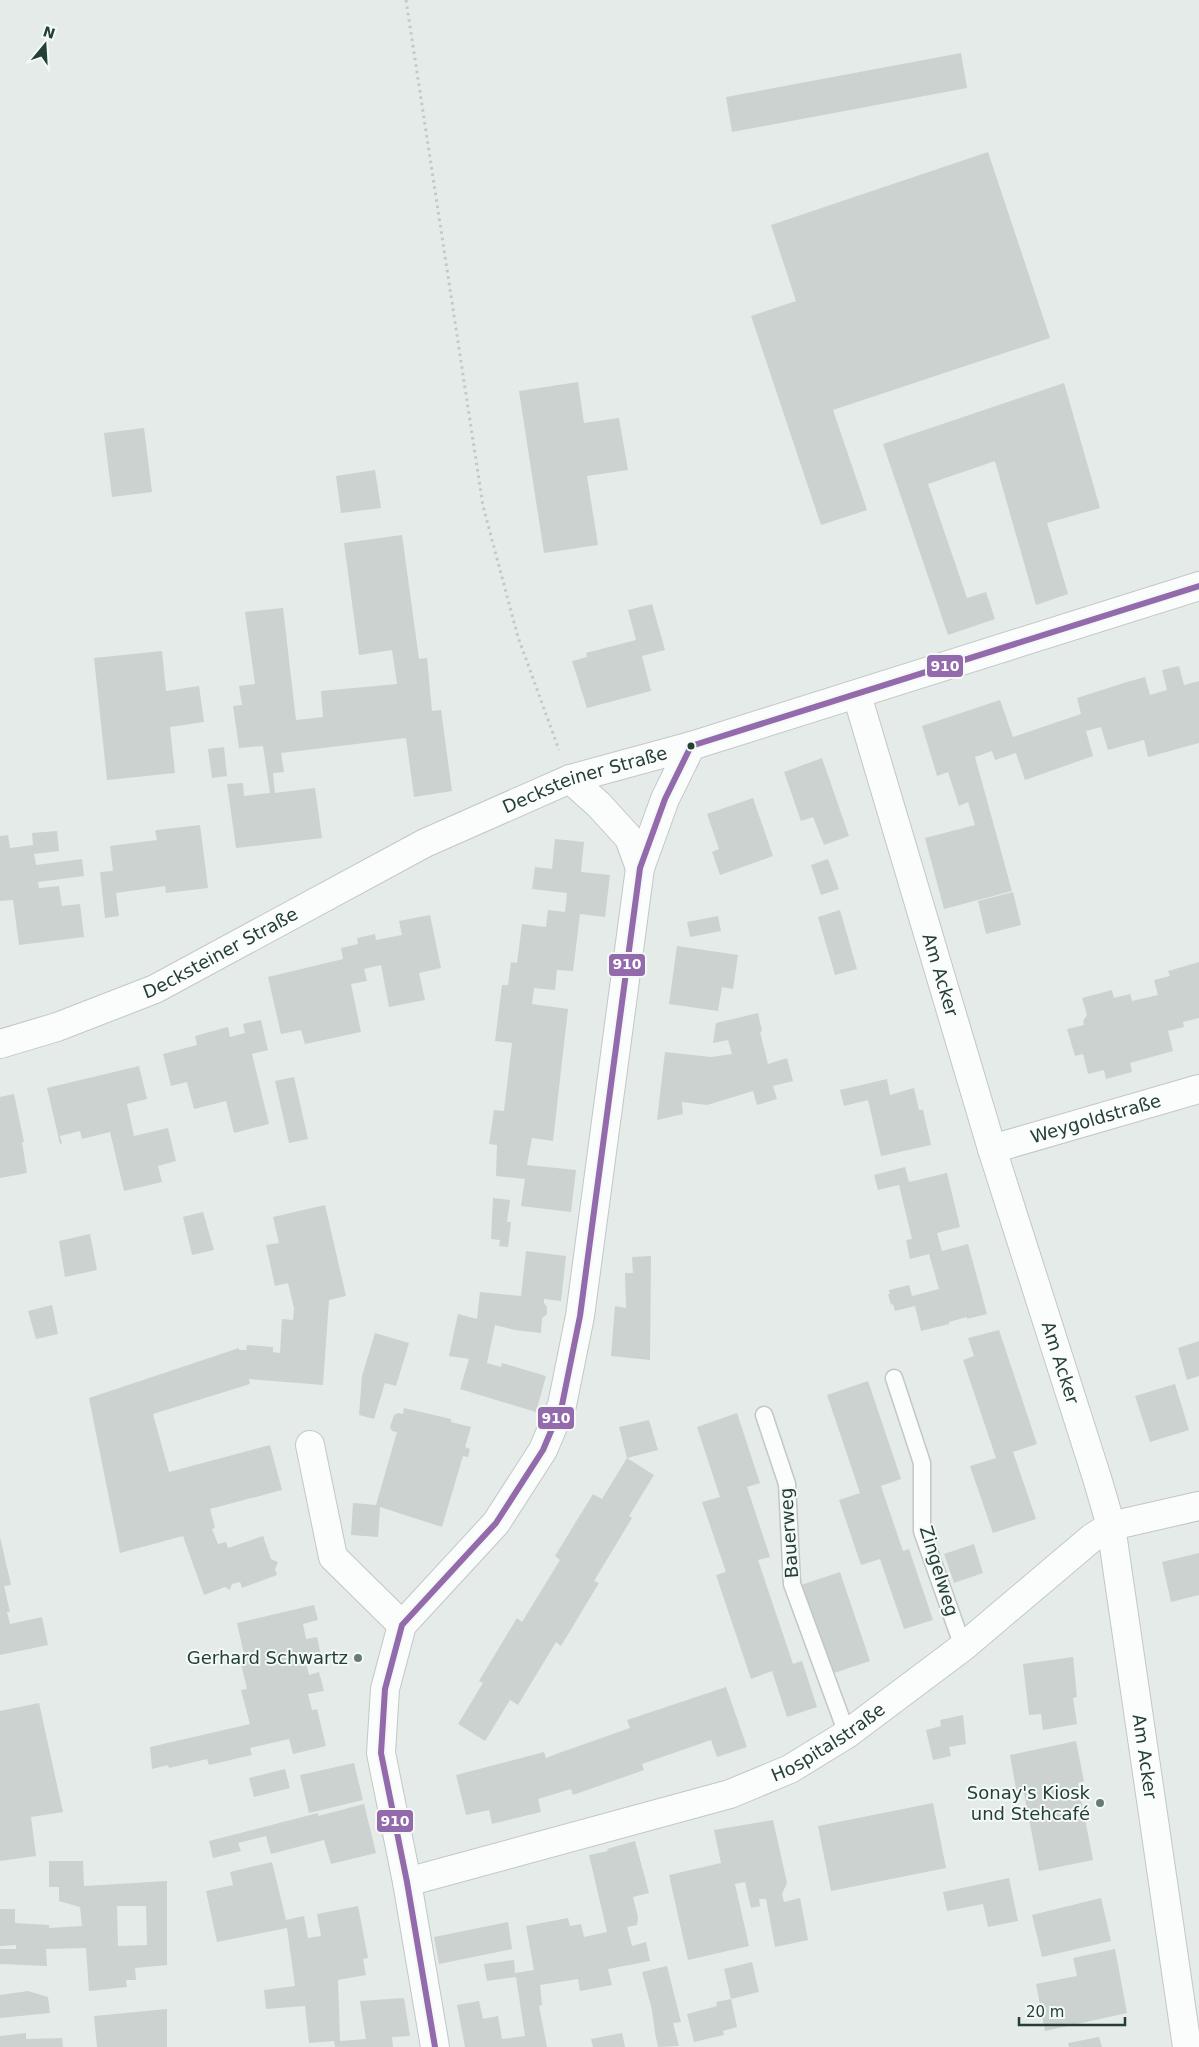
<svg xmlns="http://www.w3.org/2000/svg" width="1199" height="2047" font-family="'DejaVu Sans',sans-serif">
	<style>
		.building { fill: #ccd2cf; fill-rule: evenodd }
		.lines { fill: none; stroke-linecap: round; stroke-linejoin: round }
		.service-casing { stroke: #c2c8c5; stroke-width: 19 }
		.minor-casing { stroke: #c2c8c5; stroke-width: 30 }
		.path { stroke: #c1cbc6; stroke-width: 3; stroke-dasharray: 2.5 4; stroke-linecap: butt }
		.service { stroke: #fbfcfc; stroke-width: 16 }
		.minor { stroke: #fbfcfc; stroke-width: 28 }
		.bus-1-casing { stroke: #f4f9f6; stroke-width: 10 }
		.bus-1 { stroke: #936aab; stroke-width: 6 }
		.bus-dot { fill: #233f36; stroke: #f4f9f6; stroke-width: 2 }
		.poi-dot { fill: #677b74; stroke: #f4f9f6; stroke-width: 2 }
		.labels { text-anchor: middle; stroke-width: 4; stroke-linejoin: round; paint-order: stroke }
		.street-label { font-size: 18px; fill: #233f36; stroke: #f4f9f6 }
		.poi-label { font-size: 18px; fill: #233f36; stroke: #f4f9f6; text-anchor: end }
		.line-badge { stroke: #f4f9f6; stroke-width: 2 }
		.badge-label { font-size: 14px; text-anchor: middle; font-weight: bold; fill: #fff }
	</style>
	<rect width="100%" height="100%" fill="#e5ebe8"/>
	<path class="building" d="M961,53L967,88L732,132L726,97Z
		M988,152L1050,338L833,410L867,510L821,525L751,316L796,301L771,225Z
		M578,382L584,423L619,418L628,470L587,476L598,545L544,553L519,391Z
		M1064,383L1100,508L1047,523L1068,594L1036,605L995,461L928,484L967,598L986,592L995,619L948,635L883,444Z
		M144,428L152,492L112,497L104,433Z
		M375,470L381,508L341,513L336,476Z
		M402,535L419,659L427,658L432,711L441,710L452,791L414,797L406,738L281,753L284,772L273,773L275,793L315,788L322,838L236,848L227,784L243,783L244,796L270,793L263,746L239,748L233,706L242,705L239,686L255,684L245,612L283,608L296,720L323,717L321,691L397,684L392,650L359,655L344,543Z
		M652,604L665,650L642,656L651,691L587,708L572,661L587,657L586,653L636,640L628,610Z
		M162,651L166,691L199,686L204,722L170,727L175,773L107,780L94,658Z
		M1179,666L1184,685L1199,681V743L1148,757L1144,740L1108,750L1101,727L1086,731L1093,756L1025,780L1016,753L995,760L992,751L975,757L1012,891L944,909L925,838L975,825L968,802L959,806L948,772L937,776L922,726L1000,700L1013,737L1081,714L1077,698L1127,682L1145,677L1150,695L1167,690L1162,670Z
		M224,747L227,776L212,778L208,749Z
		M822,758L849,836L824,845L813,817L801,821L784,772Z
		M753,798L773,856L720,875L712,852L719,849L707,814Z
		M200,825L208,888L166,893L165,886L116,893L119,916L105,918L100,872L113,871L110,846L157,840L155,831L157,830Z
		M57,831L59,851L34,854L36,865L82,859L84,876L38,882L39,888L59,886L62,906L80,904L84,937L19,945L13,900L0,901V836L8,835L10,848L33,845L32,833Z
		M555,839L584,842L581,872L610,875L605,917L580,914L573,971L557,970L555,990L534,988L532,1004L568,1009L553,1141L532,1138L527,1165L576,1170L571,1212L521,1206L525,1179L496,1176L497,1145L489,1144L494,1110L504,1111L512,1043L495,1041L502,985H508L511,962L517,963L522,924L546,927L548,910L565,912L567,893L532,889L535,867L552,869Z
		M828,859L839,889L821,895L811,865Z
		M1013,892L1021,925L986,934L978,901Z
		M840,910L857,969L835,975L818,917Z
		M430,915L441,968L419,973L425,1000L389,1007L381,965L364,969L367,981L351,984L361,1032L305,1044L301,1030L281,1034L268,977L343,959L341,948L358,944L357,938L375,934L376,940L402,935L399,921Z
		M718,916L721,931L690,937L687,922Z
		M677,946L738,955L733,989L722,987L718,1011L669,1004Z
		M1199,962V1018L1183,1022L1184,1027L1168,1031L1173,1051L1130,1063L1132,1072L1106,1079L1104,1070L1088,1074L1083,1054L1075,1056L1067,1029L1084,1025L1083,1021L1087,1015L1082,998L1112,990L1114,998L1130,994L1132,1001L1158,995L1154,980L1170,976L1168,971Z
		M758,1013L762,1031L760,1032L768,1064L787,1058L793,1081L773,1086L777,1099L757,1105L753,1091L707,1105L682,1102L683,1114L657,1120L665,1052L711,1057L732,1054L728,1040L713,1043L716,1023Z
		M261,1020L268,1050L252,1054L269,1124L234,1133L226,1101L194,1109L187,1082L171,1086L163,1054L197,1045L195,1036L228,1027L230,1037L245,1033L243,1024Z
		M139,1066L147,1099L127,1104L134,1136L168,1128L176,1161L158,1166L162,1182L124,1191L110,1132L82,1139L80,1131L60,1136L62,1143L60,1144L47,1088Z
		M294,1077L308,1139L289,1143L275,1081Z
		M887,1079L890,1095L914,1088L919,1110H923L931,1145L881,1156L868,1100L844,1106L840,1090Z
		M14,1094L24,1142H22L27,1173L0,1178V1097Z
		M905,1167L909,1182L947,1173L960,1227L937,1233L942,1251L968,1244L987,1314L967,1319V1317L949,1322V1324L921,1331L915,1306L895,1311L893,1304L891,1305L888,1294H890L889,1290L909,1285L912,1296L939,1289L929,1254L910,1259L906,1240L912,1239L899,1185L878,1190L874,1175Z
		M493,1198L510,1200L507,1222H511L508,1247L499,1246L500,1240L491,1239Z
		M325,1205L346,1296L329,1300L323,1385L249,1379L250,1384L153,1414L169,1472L270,1445L282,1490L210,1509L215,1528L212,1529L218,1544L226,1542L228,1548L263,1536L271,1559L278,1562L275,1569L277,1575L242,1588L240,1582L232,1584L230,1590L225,1587L204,1595L183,1536L120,1553L89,1398L239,1348V1350H246L247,1345L273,1347V1352L280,1353L282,1319L293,1320L294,1308L288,1283L275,1286L266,1245L279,1243L273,1217Z
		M203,1212L214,1250L192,1255L183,1217Z
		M90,1234L97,1270L65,1277L59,1241Z
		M526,1251L566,1256L561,1301L544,1299V1303L547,1307V1314L542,1318L541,1333L515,1330L495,1325L487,1363L501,1367L502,1363L546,1376L536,1412L460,1389L469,1359L449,1356L458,1314L477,1319L480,1292L521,1296Z
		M651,1256L650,1360L611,1356L615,1306L626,1308L625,1273H633L632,1257Z
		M52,1305L58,1334L36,1339L28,1311Z
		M999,1330L1037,1444L1013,1452L1036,1519L993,1533L970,1466L996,1458L963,1360L974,1356L968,1338Z
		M375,1333L409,1343L396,1386L385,1383L374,1419L359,1415L362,1376Z
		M1199,1341V1376L1187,1380L1178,1348Z
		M868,1381L901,1479L881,1486L903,1551L909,1549L933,1620L904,1629L880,1559L861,1565L839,1500L860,1493L827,1395Z
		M1175,1384L1189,1430L1150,1442L1135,1396Z
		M404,1408L451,1419V1422L471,1427L465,1447L470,1449L468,1457L463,1456L442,1527L380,1507L378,1537L351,1535L353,1503L376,1505L397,1432L392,1431L390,1427L394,1415L398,1413L403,1414Z
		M737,1413L760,1483L747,1487L770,1557L758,1560L793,1664L802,1661L817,1707L787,1717L772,1671L751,1679L716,1575L726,1572L702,1502L720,1497L697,1427Z
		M649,1420L658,1450L627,1458L619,1427Z
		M627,1458L654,1475L629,1516L632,1518L594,1581L599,1583L561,1646L556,1642L518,1705L510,1700L485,1741L458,1724L483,1683L479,1681L517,1618L522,1622L560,1560L555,1556L593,1494L602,1499Z
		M0,1537L11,1585L4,1586L10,1612H7L10,1624L42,1617L48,1645L0,1655Z
		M974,1544L983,1573L954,1583L944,1554Z
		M1199,1553V1595L1171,1602L1162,1562Z
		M840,1572L870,1661L831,1674L801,1585Z
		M314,1605L318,1620L303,1624L306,1639L317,1637L321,1655L305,1659L309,1675L319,1672L324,1691L308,1694L312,1710L317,1709L326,1746L293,1754L289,1739L250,1748L252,1755L209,1765L207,1759L169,1768L168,1765L152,1769L150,1747L250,1724L241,1690L247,1689L239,1655L244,1654L237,1623Z
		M1073,1657L1077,1697L1073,1698L1077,1724L1043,1730L1041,1714L1029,1715L1023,1664Z
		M726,1687L747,1747L717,1757L711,1740L642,1764L644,1770L573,1795L571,1789L538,1799L541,1812L492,1824L489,1810L466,1815L456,1775L544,1752L546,1758L559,1753L630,1728L627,1720Z
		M39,1703L63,1812L31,1817L36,1856L0,1861V1711Z
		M963,1715L966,1744L949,1747L951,1756L933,1760L926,1730L941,1726L940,1720Z
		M1076,1741L1084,1781L1078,1783L1093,1860L1039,1871L1024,1793L1017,1795L1010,1755Z
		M354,1763L363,1800L309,1813L300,1775Z
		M285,1769L290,1788L254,1797L249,1778Z
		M933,1803L946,1868L831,1891L818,1826Z
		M364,1804L376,1853L331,1864L324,1840L271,1854L266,1836L238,1843L241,1851L213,1858L209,1841L318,1813V1816Z
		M773,1820L787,1883L782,1894L784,1902L800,1898L808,1940L775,1947L766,1899H759L760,1906L751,1908L745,1882L735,1884L749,1946L688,1960L669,1875L721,1863L714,1830Z
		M635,1841L649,1893L633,1897L638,1917L637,1925L627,1927L632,1946L646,1942L650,1961L608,1969L612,1985L580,1991L578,1979L540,1985L542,2005L539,2006L547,2047H465L457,2005L479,2001L483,2019L498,2016L502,2039L525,2036L516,1977L487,1981L484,1964L514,1960L515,1973L534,1970L526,1926L568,1918L570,1926L581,1924L584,1937L607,1932L589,1855L608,1851L607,1849Z
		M49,1861H83L84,1886L167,1881V1965L135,1968L136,1980H126L127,1987L89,1991L86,1948L46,1949L47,1966L0,1964V1949H16V1945L0,1946V1909H15V1923L49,1925V1928L82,1926L80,1907L59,1901V1887H49ZM117,1906H146L147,1945L118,1946Z
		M272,1862L286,1920L304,1916L308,1938L321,1936L317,1914L358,1906L368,1958L363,1959L366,1975L338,1980L340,2041L366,2039L360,2001L404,1998L410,2036L392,2037L393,2047H335L334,2041L309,2043L305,2006L266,2009L264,1990L295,1986L287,1928L217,1942L206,1891L233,1885L230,1872Z
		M1009,1878L1018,1921L988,1927L983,1904L947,1911L943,1892Z
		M1101,1898L1111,1941L1042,1957L1032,1915Z
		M508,1922L512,1949L439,1964L434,1937Z
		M1115,1949L1127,2013L1045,2031L1036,1984L1077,1976L1073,1958Z
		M752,1962L759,1992L731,1999L737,2027L723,2031L724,2035L694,2042L687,2014L717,2006L716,2002L731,1999L724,1969Z
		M667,1966L681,2022L673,2023L679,2046L658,2047L655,2033L652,2010L642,1972Z
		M28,1991L48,1997L50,2013L0,2018V1995Z
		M167,2009V2047H97L94,2016Z
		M26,2033V2039L62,2038L63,2047H0V2036Z
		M622,2033L625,2047H593L591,2039Z
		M1099,2037L1102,2047H1069L1068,2043Z"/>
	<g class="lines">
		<defs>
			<path id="service" d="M894,1378L922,1463V1531L963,1647
				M764,1415L787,1484L792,1584L847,1734"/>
			<g id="minor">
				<path id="s1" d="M857,695L992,1149L1097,1478L1111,1526L1187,2047"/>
				<path d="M570,779L599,805L629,838L640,868"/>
				<path id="s2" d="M0,1044L57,1027L155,989L425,843L570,779L691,746L1199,586"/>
				<path id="s3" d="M992,1149L1199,1089"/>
				<path d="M310,1445L333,1557L402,1625"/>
				<path id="s4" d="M407,1882L730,1794L790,1769L847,1734L963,1647L1093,1537L1111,1526L1199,1506"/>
				<path d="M435,2047L407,1882L381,1753L385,1689L402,1625L496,1523L543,1450L562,1405L580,1316L640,868L665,799L691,746"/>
			</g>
		</defs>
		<use href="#service" class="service-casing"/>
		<use href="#minor" class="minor-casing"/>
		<path class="path" d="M406,0L483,506L518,637L559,750"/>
		<use href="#service" class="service"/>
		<use href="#minor" class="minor"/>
		<defs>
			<path id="bus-1" d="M691,746L1199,586
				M435,2047L407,1882L381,1753L385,1689L402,1625L496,1523L543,1450L562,1405L580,1316L640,868L665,799L691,746"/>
		</defs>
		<use href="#bus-1" class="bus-1-casing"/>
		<use href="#bus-1" class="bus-1"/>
	</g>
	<circle class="bus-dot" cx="691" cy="746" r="4.5"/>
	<g class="poi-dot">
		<circle cx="358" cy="1658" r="5"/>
		<circle cx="1100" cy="1803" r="5"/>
	</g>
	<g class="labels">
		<g class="street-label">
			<text dy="6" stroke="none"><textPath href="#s2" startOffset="644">Decksteiner Straße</textPath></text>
			<text dy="6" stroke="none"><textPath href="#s2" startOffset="239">Decksteiner Straße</textPath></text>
			<text dy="6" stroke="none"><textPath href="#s1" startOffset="292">Am Acker</textPath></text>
			<text dy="6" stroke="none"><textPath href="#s3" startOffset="108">Weygoldstraße</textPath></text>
			<text dy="6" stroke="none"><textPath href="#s1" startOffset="698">Am Acker</textPath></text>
			<text transform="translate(789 1533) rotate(-94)" y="6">Bauerweg</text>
			<text transform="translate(939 1571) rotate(73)" y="6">Zingelweg</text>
			<text dy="6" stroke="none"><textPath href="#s4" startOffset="446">Hospitalstraße</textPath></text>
			<text dy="6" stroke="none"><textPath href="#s1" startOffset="1102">Am Acker</textPath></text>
		</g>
		<g class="poi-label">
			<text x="348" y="1664">Gerhard Schwartz</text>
			<text x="1090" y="1799">Sonay's Kiosk<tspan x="1090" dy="21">und Stehcafé</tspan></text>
		</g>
	</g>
	<g class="line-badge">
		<rect x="926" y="654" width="38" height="24" rx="5" fill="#936aab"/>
		<rect x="608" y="953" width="38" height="24" rx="5" fill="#936aab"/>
		<rect x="537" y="1406" width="38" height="24" rx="5" fill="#936aab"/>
		<rect x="376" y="1809" width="38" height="24" rx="5" fill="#936aab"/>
	</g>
	<g class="badge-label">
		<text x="945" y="671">910</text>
		<text x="627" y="969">910</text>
		<text x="556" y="1423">910</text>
		<text x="395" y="1826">910</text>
	</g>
	<g transform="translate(45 45) rotate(18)" stroke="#f4f9f6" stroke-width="4" paint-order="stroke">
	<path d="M0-4L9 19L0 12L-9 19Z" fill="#233f36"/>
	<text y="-8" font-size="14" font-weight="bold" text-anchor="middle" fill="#233f36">N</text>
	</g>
	<path d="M1019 2017v8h106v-8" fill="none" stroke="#233f36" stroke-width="2.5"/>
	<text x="1026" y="2017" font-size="15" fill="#233f36" stroke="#f4f9f6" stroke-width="4" paint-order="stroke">20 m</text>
</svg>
